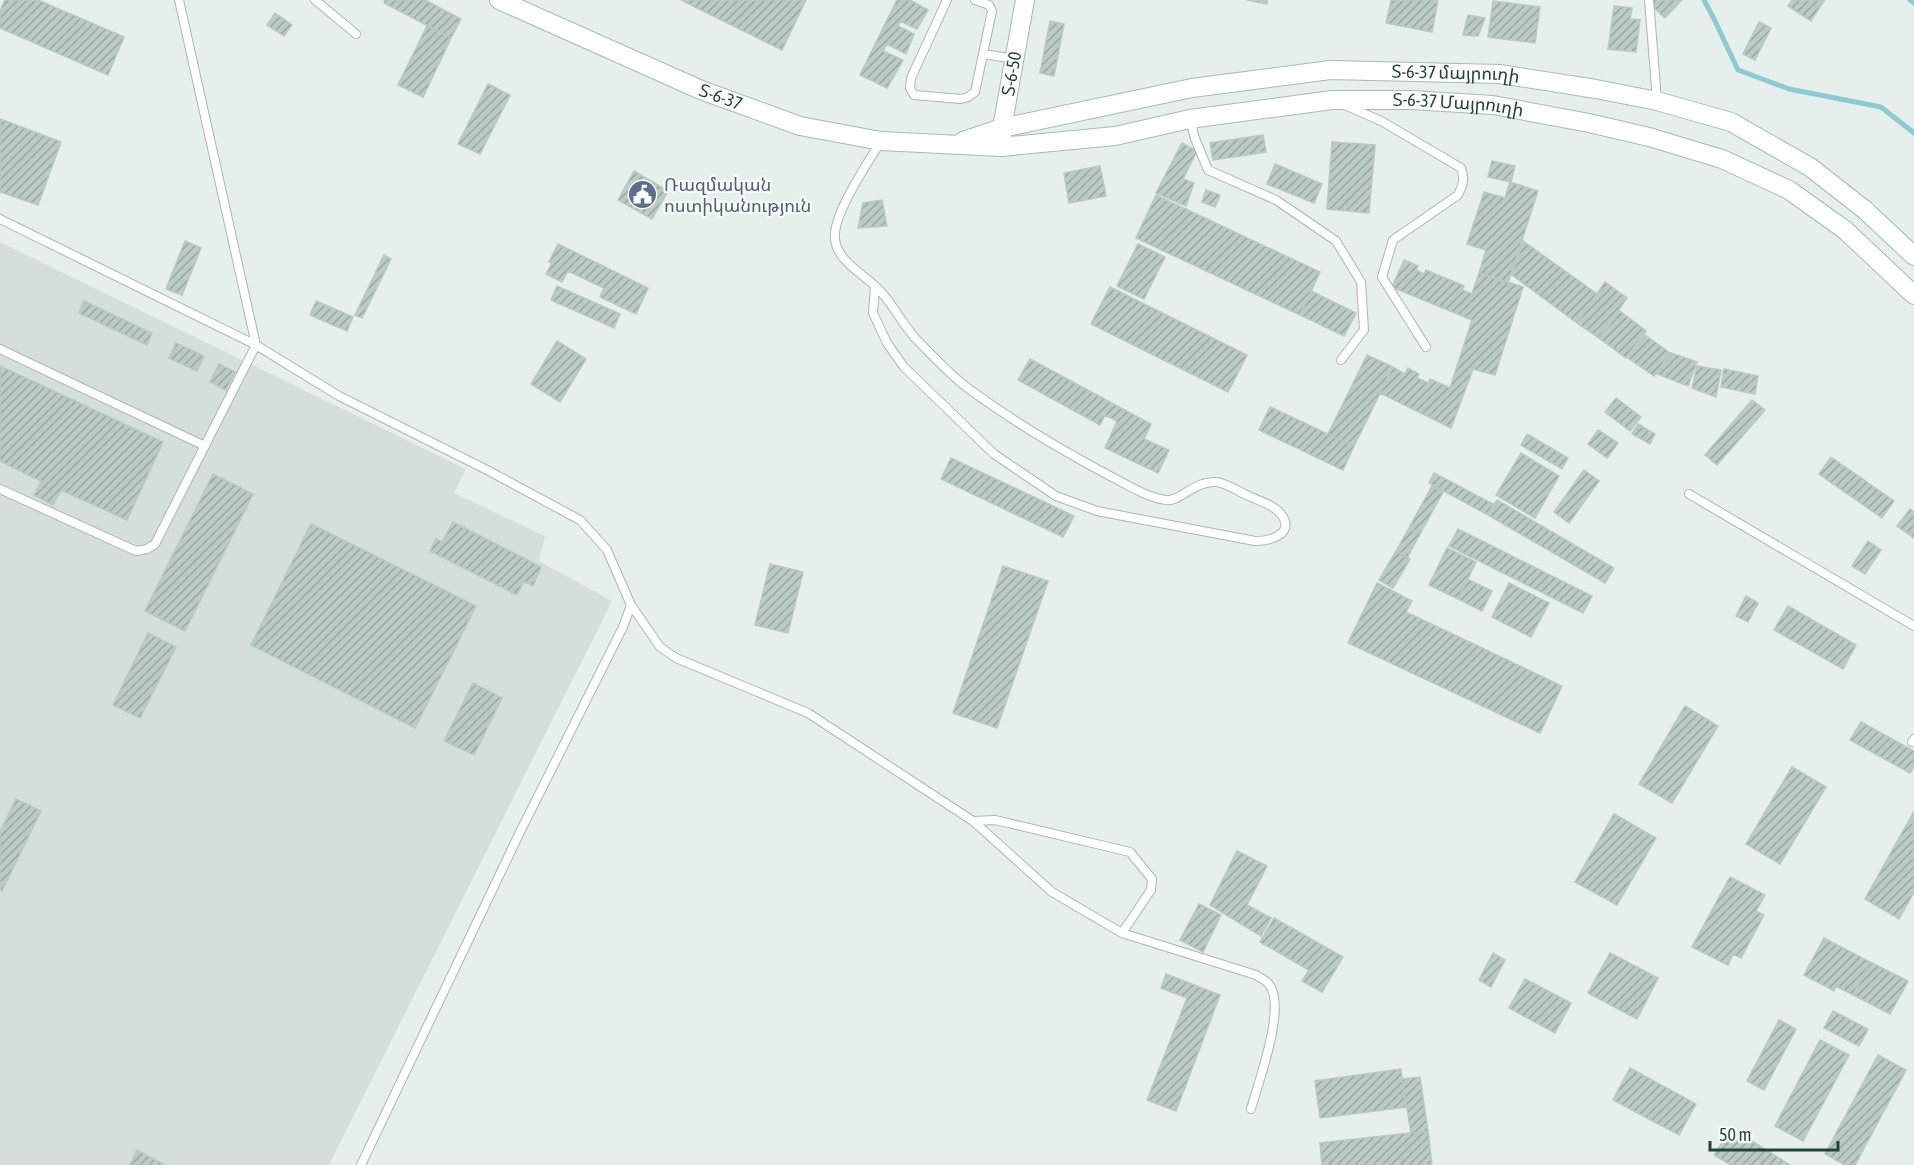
<svg xmlns="http://www.w3.org/2000/svg" width="1914" height="1165" font-family="'Asap Condensed','Noto Sans Armenian',sans-serif">
	<style>
		.built { fill: #d4dfda }
		.lines { fill: none; stroke-linecap: round; stroke-linejoin: round }
		.stream { stroke: #8ec9d4; stroke-width: 5 }
		.building { fill: url(#building-hatch); stroke: #b8c9c2; stroke-width: 1.5 }
		.service-casing { stroke: #a8b8b2; stroke-width: 10 }
		.tertiary-casing { stroke: #a8b8b2; stroke-width: 20 }
		.secondary-casing { stroke: #a4bbb3; stroke-width: 20 }
		.service { stroke: #fff; stroke-width: 8 }
		.tertiary { stroke: #fff; stroke-width: 18 }
		.secondary { stroke: #fff; stroke-width: 18 }
		.labels { text-anchor: middle; stroke-width: 4.5; stroke-linejoin: round; paint-order: stroke }
		.street-label { font-size: 18px; fill: #24423a; stroke: #f7fbf9 }
		.service-label { font-size: 18px; fill: #4e5e75; stroke: #f7fbf9; text-anchor: start }
	</style>
	<defs>
		<pattern id="building-hatch" width="6" height="6" patternUnits="userSpaceOnUse" patternTransform="scale(1.5)"><rect width="6" height="6" fill="#bbcac4"/><path d="M-1 1l2-2M0 6l6-6M5 7l2-2" fill="none" stroke="#98a6a0"/></pattern>
	</defs>
	<rect width="100%" height="100%" fill="#e6efeb"/>
	<path class="built" d="M0,242L466,469L454,493L545,536L539,561L612,601L329,1165H0Z"/>
	<g class="lines">
		<path class="stream" d="M1704,0L1714,19L1738,70L1789,89L1881,107L1914,133
			M1910,0L1914,3"/>
	</g>
	<path class="building" d="M5,0H38L124,37L108,75L0,28V11Z
		M385,0H425L461,19L451,38L384,3Z
		M681,0H806L782,50Z
		M897,0H910L928,10L917,29L900,21L898,26L914,34L906,54L887,44L883,51L903,60L887,88L860,75Z
		M1247,0H1267V4Z
		M1391,0H1438L1432,32L1386,23Z
		M1646,0H1682L1665,18Z
		M1792,0H1824V1L1811,21L1788,6Z
		M1493,1L1540,7L1535,43L1488,37Z
		M1614,6L1632,8L1630,19L1640,20L1636,52L1608,49Z
		M275,13L292,25L284,36L267,25Z
		M1468,15L1485,18L1478,36L1463,35Z
		M1050,21L1064,24L1054,76L1040,73Z
		M1759,22L1771,28L1755,60L1743,54Z
		M427,26L451,38L423,97L398,85Z
		M488,84L510,95L480,154L458,144Z
		M0,119L61,142L38,205L0,192Z
		M1263,135L1266,152L1213,160L1210,143Z
		M1332,142L1375,145L1369,213L1327,209Z
		M1182,143L1197,151L1183,179L1194,183L1186,206L1156,193Z
		M1492,161L1515,166L1511,182L1488,177Z
		M1275,164L1322,184L1314,203L1267,184Z
		M1100,166L1106,196L1069,203L1064,173Z
		M634,171L668,191L652,219L618,200Z
		M1510,182L1538,191L1508,283L1479,273L1486,250L1467,244L1484,192L1505,198Z
		M1206,190L1220,195L1215,207L1202,202Z
		M1156,195L1320,272L1300,315L1136,238Z
		M882,200L887,226L858,228L863,203Z
		M185,241L201,248L182,295L166,289Z
		M1523,241L1597,294L1577,323L1512,275Z
		M558,244L648,288L636,314L600,297L604,288L568,271L562,282L546,274L552,263L549,262Z
		M1138,244L1165,257L1144,299L1117,286Z
		M384,255L391,259L362,318L355,315Z
		M1404,260L1418,266L1416,270L1424,274L1426,270L1464,286L1462,290L1472,294L1479,273L1523,287L1495,375L1473,369L1451,428L1380,393L1393,367L1405,374L1408,368L1419,374L1417,378L1428,383L1430,379L1450,388L1472,320L1392,287Z
		M1605,282L1627,298L1599,338L1577,323Z
		M557,286L620,314L614,328L551,300Z
		M1110,287L1247,355L1228,392L1091,324Z
		M1311,291L1356,313L1344,336L1300,315Z
		M84,301L152,333L147,345L79,313Z
		M316,301L353,317L347,331L310,315Z
		M1620,311L1646,331L1626,358L1599,338Z
		M1645,335L1670,353L1654,376L1628,358Z
		M557,341L586,359L560,402L531,384Z
		M176,343L204,356L197,371L169,358Z
		M1671,353L1697,362L1688,386L1657,374Z
		M1367,355L1393,367L1354,446L1328,434Z
		M1030,359L1151,424L1144,439L1169,450L1158,473L1105,448L1117,421L1105,415L1100,425L1018,380Z
		M219,364L235,372L226,390L210,382Z
		M0,366L163,442L127,520L61,490L53,505L34,495L41,481L0,461Z
		M1697,366L1721,370L1716,397L1692,388Z
		M1724,369L1758,376L1755,394L1721,387Z
		M1616,398L1641,417L1630,431L1605,412Z
		M1752,400L1765,410L1717,465L1705,455Z
		M1270,407L1354,446L1343,470L1259,430Z
		M1638,424L1655,434L1650,444L1632,434Z
		M1598,430L1618,443L1607,458L1588,444Z
		M1527,434L1568,458L1562,469L1521,445Z
		M1521,453L1559,476L1535,518L1496,495Z
		M1831,457L1894,501L1882,518L1819,474Z
		M951,458L1074,516L1063,537L941,479Z
		M1584,470L1599,481L1569,523L1554,512Z
		M1434,473L1493,504L1488,515L1429,483Z
		M213,474L253,494L185,631L145,611Z
		M1432,486L1443,492L1420,534L1409,528Z
		M1497,500L1614,568L1605,583L1488,515Z
		M1910,509L1914,512V538L1897,526Z
		M453,522L541,567L533,586L524,581L517,595L430,551L436,539L442,542Z
		M311,524L476,606L415,728L251,645Z
		M1409,528L1420,534L1407,558L1396,551Z
		M1458,529L1592,596L1583,613L1449,546Z
		M1868,541L1881,550L1865,574L1852,566Z
		M1447,548L1476,562L1458,599L1429,585Z
		M1396,551L1410,559L1393,588L1379,580Z
		M770,564L803,572L788,633L755,625Z
		M1003,566L1048,581L997,728L953,713Z
		M1467,579L1492,591L1482,611L1458,599Z
		M1377,583L1412,601L1406,612L1562,686L1540,733L1348,643Z
		M1509,583L1549,603L1531,637L1492,617Z
		M1746,596L1758,603L1748,622L1736,616Z
		M1788,606L1856,645L1843,669L1774,630Z
		M148,633L176,647L140,718L113,705Z
		M473,683L502,698L474,755L444,741Z
		M1685,706L1718,726L1672,803L1639,784Z
		M1861,722L1914,751V766L1910,773L1850,740Z
		M1792,767L1826,787L1780,864L1746,844Z
		M16,799L41,811L2,891L0,890V832Z
		M1913,813L1914,892L1899,919L1865,899Z
		M1614,814L1656,838L1617,905L1575,882Z
		M1237,851L1267,866L1247,905L1271,918L1261,936L1210,905Z
		M1730,877L1765,895L1756,911L1764,915L1741,958L1733,954L1728,965L1692,947Z
		M1199,904L1221,915L1203,952L1180,940Z
		M1274,918L1343,957L1322,992L1302,981L1309,970L1260,942Z
		M1824,938L1870,962L1853,995L1836,986L1834,991L1804,975Z
		M1493,953L1505,960L1491,987L1479,980Z
		M1610,953L1658,978L1637,1019L1588,993Z
		M1870,962L1908,981L1890,1014L1853,995Z
		M1166,974L1220,995L1176,1111L1147,1100L1187,998L1161,988Z
		M1525,979L1571,1003L1555,1033L1509,1008Z
		M1833,1011L1868,1029L1859,1046L1824,1028Z
		M1779,1020L1796,1029L1764,1090L1747,1081Z
		M1820,1040L1849,1055L1803,1141L1775,1126Z
		M1878,1055L1906,1070L1855,1165H1845L1825,1154Z
		M1630,1068L1696,1104L1679,1135L1613,1100Z
		M1401,1069L1406,1107L1320,1118L1315,1081Z
		M1420,1077L1428,1131L1411,1133L1402,1079Z
		M1731,1128L1790,1165H1731L1714,1155Z
		M1428,1131L1432,1165H1322L1320,1143Z
		M137,1150L165,1165H130Z"/>
	<g class="lines">
		<defs>
			<path id="service" d="M315,0L356,34
				M947,0L911,78L910,88L914,95L961,99L968,97L975,92L992,11L989,5L975,0
				M1649,0L1657,100
				M984,54L1014,59
				M1345,105L1383,122L1461,168C1465,179 1463,185 1458,195L1393,240L1382,277L1426,347
				M1191,120L1194,136L1208,170L1276,200L1336,241L1361,282L1364,330L1341,360
				M0,219L256,345L179,0
				M875,286L873,313L887,343L904,367L994,454L1056,496L1097,511L1255,541C1270,541 1296,534 1281,514C1274,505 1259,501 1249,496C1239,492 1227,483 1216,482C1193,481 1179,503 1166,500C1148,498 1128,485 1112,477C1063,451 1014,422 969,389C950,375 933,356 916,339C903,325 894,306 881,292C866,275 837,262 835,239C832,215 868,163 881,141
				M0,349L205,446
				M0,489L136,551L147,549L155,544L256,345L339,396L489,471L580,520L607,550L631,605L623,627L520,832L361,1165
				M1689,494L1914,626
				M631,605L660,647L676,658L808,713L973,821L1052,892L1122,933L1151,890L1152,879L1130,852L995,820L973,821
				M1912,742L1914,739
				M1122,933L1256,975C1260,978 1265,980 1268,983C1288,1004 1258,1083 1251,1109"/>
			<g id="tertiary">
				<path id="s1" d="M1002,142V128L1025,0"/>
			</g>
			<g id="secondary">
				<path id="s2" d="M499,0L701,90L800,126L881,141L1001,147L1115,136L1190,119L1332,100H1411L1493,105L1589,123L1649,137L1722,159L1789,190L1845,230L1914,295"/>
				<path id="s3" d="M963,141L1002,128L1192,88L1330,70L1500,74L1596,89L1657,101L1731,122L1810,167L1865,210L1914,256"/>
			</g>
		</defs>
		<use href="#service" class="service-casing"/>
		<use href="#tertiary" class="tertiary-casing"/>
		<use href="#secondary" class="secondary-casing"/>
		<use href="#service" class="service"/>
		<use href="#tertiary" class="tertiary"/>
		<use href="#secondary" class="secondary"/>
	</g>
	<defs>
		<symbol id="civic-disc" viewBox="-11 -11 22 22"><circle r="9.5" fill="#5c6f8a" stroke="#f7fbf9"/><path d="M-.6-6.5H3V-4.5H.6V-3L4-1V1h2V6H-6V1h2V-1L-.6-3ZM-1.2 2.5V6h2.4V2.5Z" fill="#fff"/></symbol>
	</defs>
	<g fill-rule="evenodd">
		<use href="#civic-disc" x="626" y="178" width="33" height="33"/>
	</g>
	<g class="labels">
		<g class="street-label">
			<text dy="6" stroke="none"><textPath href="#s1" startOffset="69">Տ-6-50</textPath></text>
			<text dy="6" stroke="none"><textPath href="#s3" startOffset="500">Տ-6-37 մայրուղի</textPath></text>
			<text dy="6" stroke="none"><textPath href="#s2" startOffset="242">Տ-6-37</textPath></text>
			<text dy="6" stroke="none"><textPath href="#s2" startOffset="990">Տ-6-37 Մայրուղի</textPath></text>
		</g>
		<g class="service-label">
			<text x="664" y="191">Ռազմական<tspan x="664" dy="21">ոստիկանություն</tspan></text>
		</g>
	</g>
	<path d="M1710 1141v9h128v-9" fill="none" stroke="#24423a" stroke-width="3"/>
	<text x="1719" y="1141" font-size="18" fill="#24423a" stroke="#f7fbf9" stroke-width="4.5" paint-order="stroke">50 m</text>
</svg>
